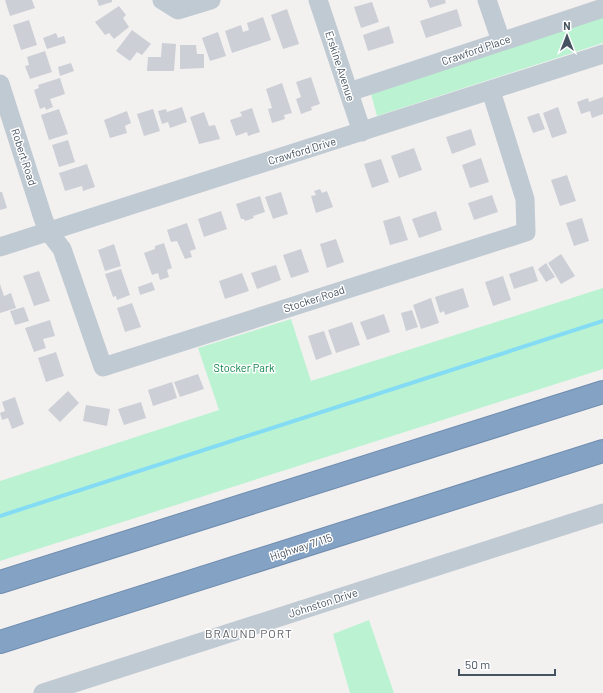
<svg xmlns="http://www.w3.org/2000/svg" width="603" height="693" font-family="Barlow,sans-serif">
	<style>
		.green { fill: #bbf3d2 }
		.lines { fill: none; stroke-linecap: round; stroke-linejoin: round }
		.stream { stroke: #84dcf4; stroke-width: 4 }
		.building { fill: #cccfd6 }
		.highway-casing { stroke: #6f8daf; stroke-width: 24 }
		.minor { stroke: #c0cad3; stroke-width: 19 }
		.highway { stroke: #84a2c3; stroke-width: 22 }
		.labels { text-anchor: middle; stroke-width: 3; stroke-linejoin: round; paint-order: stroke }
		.street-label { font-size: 11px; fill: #465360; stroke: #fff }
		.park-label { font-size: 11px; fill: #0f834a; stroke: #fff }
		.neighbourhood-label { font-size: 12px; letter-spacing: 1px; fill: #5c6066; stroke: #fff }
	</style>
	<rect width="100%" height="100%" fill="#f3f0f0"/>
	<path class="green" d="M603,16V43L377,116L371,94Z
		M603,288V369L0,561V481L219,410L198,348L291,319L311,381Z
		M369,620L394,693H350L333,634Z"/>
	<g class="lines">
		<path class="stream" d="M0,516L603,321"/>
	</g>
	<path class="building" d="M5,0H32L35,8L10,16Z
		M97,0H112V2L99,6Z
		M427,0H445L446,3L430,8Z
		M372,2L379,22L361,28L354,7Z
		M119,6L126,15L123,18L129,27L114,39L109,33L105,35L95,22Z
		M287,9L299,44L283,49L271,15Z
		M457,9L462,26L426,38L420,21Z
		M263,17L271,40L232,53L225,31L241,25L243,32L249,30L247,23Z
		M29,20L37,45L21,50L13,25Z
		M389,26L394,43L368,51L363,35Z
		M132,30L151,44L142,55L137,52L130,61L116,51Z
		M218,32L226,56L210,61L202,38Z
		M56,33L58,38L64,36L66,43L47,49L43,38Z
		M162,43L176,44L174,71H147L148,57H161Z
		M180,45H196L197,54H204V68L180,69Z
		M45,51L52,72L30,79L25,66L29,65L27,57Z
		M71,63L74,71L60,76L58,67Z
		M311,77L320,104L311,107L312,110L301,114L296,99L301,97L296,82Z
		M60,78L65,94L50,99L53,107L46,110L45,107L40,109L34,90L39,88L38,85Z
		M282,83L292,113L284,115L285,119L272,123L268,109L272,108L266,89Z
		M603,97V114L592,118L590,111L581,114L577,102L588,98L589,102Z
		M182,107L187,122L170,128L168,122L162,124L158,111L166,109L167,112Z
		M558,107L567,133L552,138L543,113Z
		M252,108L260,132L248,136L247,132L236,136L230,120L242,116L240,112Z
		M59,109L68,134L49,140L41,115Z
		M153,109L160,131L144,136L137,114Z
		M127,111L131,123L125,126L127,133L110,138L104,120Z
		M204,112L209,126L215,125L220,139L199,144L190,117Z
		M539,113L545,129L533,133L527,117Z
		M471,129L476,145L452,154L446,137Z
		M68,140L75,162L59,167L52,145Z
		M414,148L422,170L399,178L391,156Z
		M481,158L489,182L470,188L462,165Z
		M381,159L389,182L372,188L364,164Z
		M87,164L95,187L83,191L82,186L65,191L59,173Z
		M567,175L576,201L560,206L551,180Z
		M320,189L322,193L327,191L333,207L316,213L311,196L316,195L314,191Z
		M0,192H2L7,208L0,210Z
		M281,192L288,214L273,219L265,197Z
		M492,195L498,212L474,220L468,203Z
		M260,196L265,212L253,216L254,218L245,221L244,219H241L236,204Z
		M221,211L227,229L204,237L198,219Z
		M436,211L442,230L419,238L412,219Z
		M400,216L408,240L390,245L383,221Z
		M582,218L589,241L574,246L566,223Z
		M187,223L196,249L190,251L192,257L185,259L177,241L171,242L167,230Z
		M336,239L344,262L327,268L320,244Z
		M164,243L172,268L167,270L169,277L160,280L158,273L152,275L144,253L155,249V246Z
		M114,244L121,266L105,271L98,250Z
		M301,249L309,272L291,278L283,255Z
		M561,254L575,276L561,284L548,263Z
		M546,263L555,277L546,282L538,269Z
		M276,265L281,280L257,289L251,273Z
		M533,266L538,281L514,289L509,274Z
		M121,269L130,295L117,300L116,296L113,297L105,274Z
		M39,271L50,301L34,306L23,276Z
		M242,273L249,291L225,299L219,281Z
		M503,276L511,300L493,306L485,282Z
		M152,282L155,290L140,295L138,287Z
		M0,284L4,296L11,293L16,308L0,313Z
		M463,288L469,307L445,315L444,311L440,313L435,297Z
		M431,298L439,323L421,329L413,305Z
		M132,303L141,327L125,332L117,308Z
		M24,307L29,321L15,325L10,311Z
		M412,310L418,327L406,331L401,313Z
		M384,314L390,332L367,340L360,322Z
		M50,320L55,336L43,339L46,348L34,352L25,328Z
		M352,322L360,345L336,353L328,330Z
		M324,331L332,354L316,360L308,336Z
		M56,352L64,376L46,382L38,358Z
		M198,374L204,389L180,397L174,382Z
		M172,382L177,398L153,406L148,390Z
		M68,391L79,403L60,422L48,410Z
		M15,397L24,424L12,429L8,418L2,420L0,413L5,411L2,402Z
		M141,402L146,418L124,425L118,409Z
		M86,405L110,409L107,426L83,421Z"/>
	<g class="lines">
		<defs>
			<path id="highway" d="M0,582L603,392
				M0,642L603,451"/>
		</defs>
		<use href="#highway" class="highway-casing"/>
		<path class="minor" d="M162,0L178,10L211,0
			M318,0L362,132
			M487,0L501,41
			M0,84L43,218L48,231L62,249L103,367L526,232L525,199L491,91
			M349,92L603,8
			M0,247L603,54
			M43,693L603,513"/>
		<use href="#highway" class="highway"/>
	</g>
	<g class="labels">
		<g class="street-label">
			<text transform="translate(476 50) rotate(-19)" y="4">Crawford Place</text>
			<text transform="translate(340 66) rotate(72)" y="4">Erskine Avenue</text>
			<text transform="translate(302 151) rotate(-17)" y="4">Crawford Drive</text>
			<text transform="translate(24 157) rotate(72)" y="4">Robert Road</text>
			<text transform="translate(314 299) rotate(-18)" y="4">Stocker Road</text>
			<text transform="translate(301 547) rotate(-18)" y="4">Highway 7/115</text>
			<text transform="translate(323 603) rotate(-18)" y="4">Johnston Drive</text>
		</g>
		<g class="park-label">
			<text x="244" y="372">Stocker Park</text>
		</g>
		<g class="neighbourhood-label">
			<text x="249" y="638">BRAUND PORT</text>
		</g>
	</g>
	<g transform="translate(567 36)" stroke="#ffffff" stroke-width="3" paint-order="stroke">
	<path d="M0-3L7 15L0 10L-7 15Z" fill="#465360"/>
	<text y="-6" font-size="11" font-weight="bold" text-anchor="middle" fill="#465360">N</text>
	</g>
	<path d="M459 669v6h96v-6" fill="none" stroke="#465360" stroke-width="2"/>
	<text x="465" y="669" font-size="12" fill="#465360" stroke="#ffffff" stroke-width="3" paint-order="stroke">50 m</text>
</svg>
